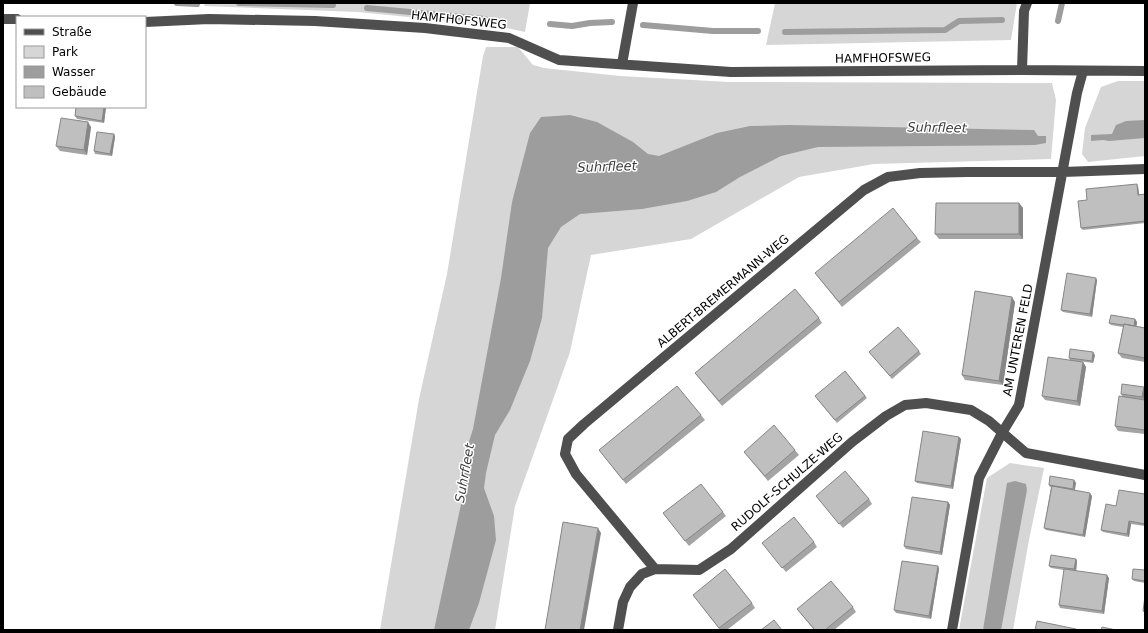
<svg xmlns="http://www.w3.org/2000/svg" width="1148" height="633" font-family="'DejaVu Sans',sans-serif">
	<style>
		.green { fill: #d6d6d6 }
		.water { fill: #9d9d9d }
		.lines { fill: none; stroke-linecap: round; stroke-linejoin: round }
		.stream { stroke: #9d9d9d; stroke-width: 6 }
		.minor { stroke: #4f4f4f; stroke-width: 10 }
		.wall { fill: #a4a4a4 }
		.shaded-wall { fill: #868686 }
		.building { fill: #bfbfbf; stroke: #868686 }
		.labels { text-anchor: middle; stroke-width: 3; stroke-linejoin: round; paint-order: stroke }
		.street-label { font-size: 12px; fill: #000; stroke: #fff }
		.water-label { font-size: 13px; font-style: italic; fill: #3e3e3e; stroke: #fff }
	</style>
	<rect width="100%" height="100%" fill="#fff"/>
	<path class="green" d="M205,3H530L525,32L498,26L358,12L204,6Z
		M775,3H1017L1011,40L766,45Z
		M486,47H518L533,65L544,68L620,76L729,82L1052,83L1056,100L1051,159L874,164L799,177L691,239L591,255L570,352L515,506L495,630H380L419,399L447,274L483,56Z
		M1118,81H1145V156L1088,162L1082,154L1085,128L1101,87Z
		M1010,463L1044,468L1029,540L1013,630H959L987,478Z"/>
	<path class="water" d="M570,115L597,122L633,142L648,154L659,156L717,133L750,126L789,125L1034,130L1038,136H1046V143L1035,145L818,147L781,156L740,177L716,192L687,201L642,209L580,214L561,227L548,248L542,318L530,361L510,410L495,435L486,473L484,488L494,516L496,540L479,603L469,630H434L463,495L465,454L473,429L501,278L512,202L530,133L541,117Z
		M1145,120V138L1109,141L1103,140L1091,141V135L1112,134L1116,125L1126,121Z
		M1015,481L1026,484L1027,490L1001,630H983L1007,483Z"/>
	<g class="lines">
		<path class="stream" d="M177,3L197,4
			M239,3L333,5
			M367,8L485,19
			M1058,21L1062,3
			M550,24L572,26L590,23L612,22
			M643,25L713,31H758
			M785,32L945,30L959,21L1002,20"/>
		<path class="minor" d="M3,19H17
			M145,22L209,19L315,21L425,28L509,38L559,60L731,72L1022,70L1145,71
			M622,64L633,3
			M1022,70L1024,11L1027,3
			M655,569L576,474L565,454L568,439L584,424L864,190L888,177L920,173L967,172H1063L1145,169
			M618,630L623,602L630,587L642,574L655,569L699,570L731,549L852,442L886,416L905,405L926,403L971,410L989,421L1026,453L1145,475
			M952,630L979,478L1002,433L1019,405L1077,93L1083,71"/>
	</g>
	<path class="wall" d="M76,107H106L104,123L77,119L75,116Z
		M91,127L87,155L60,151L56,146Z
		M114,134L115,137L112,156L95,154L94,151Z
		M1138,186L1139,194H1145V223L1083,230L1081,228L1087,200Z
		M1019,203L1023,208V239H939L935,234Z
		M917,238L921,242L842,307L815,273Z
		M1097,280L1092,317L1063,312L1061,310Z
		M1015,302L1003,385L965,380L962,375Z
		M819,318L822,323L722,406L695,373Z
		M1135,319L1137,322L1136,326L1145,328V362L1122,358L1118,353L1123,327L1111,325L1109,323Z
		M919,351L921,354L892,379L869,352Z
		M1095,355L1093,363L1079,361L1083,362L1086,367L1080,406L1045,400L1042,396L1070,360L1069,358Z
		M845,371L867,398L837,423L817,399Z
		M1144,387L1145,389L1144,399L1145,400V434L1118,431L1115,426L1123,397L1121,394Z
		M701,415L705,420L626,484L599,450Z
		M959,437L961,439L953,489L917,483L915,481Z
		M795,450L799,455L768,481L744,452Z
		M1074,480L1076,483L1075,490L1092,496L1085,537L1046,530L1044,528L1051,487H1050L1049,485Z
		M1145,494V526L1131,524L1129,537L1103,532L1101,530Z
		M816,496L869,499L872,504L843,528Z
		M948,502L950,505L942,555L906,549L904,546Z
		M723,512L726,516L689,546L663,513Z
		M814,542L817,547L786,572L762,543Z
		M1076,559L1077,561L1076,571L1109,578L1104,614L1060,608L1059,605L1064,570L1051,568L1049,566Z
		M938,566L939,569L931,619L896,613L894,610Z
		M1145,570V583L1134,581L1132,579Z
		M693,595L752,603L755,608L727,630H720Z
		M853,607L856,612L834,630H814L797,609Z"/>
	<path class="shaded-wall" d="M104,107H106L104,123L102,121Z
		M88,122L91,127L87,155L84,150Z
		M114,134L115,137L112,156L110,154Z
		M1137,184L1138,186L1139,197L1138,195Z
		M1019,203L1023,208V239L1019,234Z
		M1096,278L1097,280L1092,317L1090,314Z
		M1012,297L1015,302L1003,385L999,381Z
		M1135,319L1137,322L1136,330L1134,327Z
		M1093,352L1095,355L1093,363L1092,361Z
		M1083,362L1086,367L1080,406L1077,401Z
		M1144,387L1145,389L1144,399L1142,397Z
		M959,437L961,439L953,489L951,486Z
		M1074,480L1076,483L1074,491L1073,489Z
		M1090,493L1092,496L1085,537L1083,535Z
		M948,502L950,505L942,555L940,552Z
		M1129,521L1131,524L1129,537L1127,534Z
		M598,528L601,533L584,630H580Z
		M1076,559L1077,561L1076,572L1074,569Z
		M938,566L939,569L931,619L929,616Z
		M1107,575L1109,578L1104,614L1102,611Z"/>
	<path class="building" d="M76,107H104L102,121L75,116Z
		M61,118L88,122L84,150L56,146Z
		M97,132L114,134L110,154L94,151Z
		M1137,184L1138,195L1145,194V221L1081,228L1078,201L1087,200L1086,189Z
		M936,203H1019V234H935Z
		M893,208L917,238L839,302L815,273Z
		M1067,273L1096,278L1090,314L1061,310Z
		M795,289L819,318L719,401L695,373Z
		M975,291L1012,297L999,381L962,375Z
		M1111,315L1135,319L1134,326L1124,324L1123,325L1109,323Z
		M1124,324L1145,328V358L1118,353Z
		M898,327L919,351L890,376L869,352Z
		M1070,349L1093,352L1092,361L1069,358Z
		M1048,357L1083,362L1077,401L1042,396Z
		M845,371L865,396L835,420L815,396Z
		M1122,384L1144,387L1142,397L1121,394Z
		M677,386L701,415L623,480L599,450Z
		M1119,396L1145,400V430L1115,426Z
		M774,425L795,450L765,476L744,452Z
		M923,431L959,437L951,486L915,481Z
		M845,471L869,499L839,524L816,496Z
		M1050,476L1074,480L1073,489L1049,485Z
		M701,484L723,512L685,541L663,513Z
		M1052,486L1090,493L1083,535L1044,528Z
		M1119,490L1145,494V524L1129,521L1127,534L1101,530L1106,504L1116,506Z
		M912,497L948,502L940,552L904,546Z
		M794,517L814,542L782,568L762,543Z
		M563,522L598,528L580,630H545Z
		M1051,555L1076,559L1074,569L1049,566Z
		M902,561L938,566L929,616L894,610Z
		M725,569L752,603L719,628L693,595Z
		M1064,569L1107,575L1102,611L1059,605Z
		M1133,569L1145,570V581L1132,579Z
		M831,581L853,607L825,630H815L797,609Z
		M1145,596V612L1143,611Z
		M774,620L782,630H761Z
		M1037,621L1076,629V630H1035Z
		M1102,627L1116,630H1101Z"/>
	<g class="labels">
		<g class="street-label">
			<text transform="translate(459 20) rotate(6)" y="4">HAMFHOFSWEG</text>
			<text transform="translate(883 58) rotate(-1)" y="4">HAMFHOFSWEG</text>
			<text transform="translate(723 291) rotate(-40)" y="4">ALBERT-BREMERMANN-WEG</text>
			<text transform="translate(1018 340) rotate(-79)" y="4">AM UNTEREN FELD</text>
			<text transform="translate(787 482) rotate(-41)" y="4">RUDOLF-SCHULZE-WEG</text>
		</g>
		<g class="water-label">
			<text transform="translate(937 127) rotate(1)" y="5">Suhrfleet</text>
			<text transform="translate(607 166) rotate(-2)" y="5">Suhrfleet</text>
			<text transform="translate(464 473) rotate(-80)" y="5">Suhrfleet</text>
		</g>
	</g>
	<rect width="1148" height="633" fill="none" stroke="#000000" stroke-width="8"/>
	<rect x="16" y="16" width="130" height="92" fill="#ffffff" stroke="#999999"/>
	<rect x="24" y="29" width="20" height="6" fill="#4f4f4f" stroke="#999999"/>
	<text x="52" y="36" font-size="12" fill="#000000">Straße</text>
	<rect x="24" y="46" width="20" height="12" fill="#d6d6d6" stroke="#999999"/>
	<text x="52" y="56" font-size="12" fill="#000000">Park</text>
	<rect x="24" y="66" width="20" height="12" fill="#9d9d9d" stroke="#999999"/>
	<text x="52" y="76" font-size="12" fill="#000000">Wasser</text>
	<rect x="24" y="86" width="20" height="12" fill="#bfbfbf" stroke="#999999"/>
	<text x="52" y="96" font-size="12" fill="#000000">Gebäude</text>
</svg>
